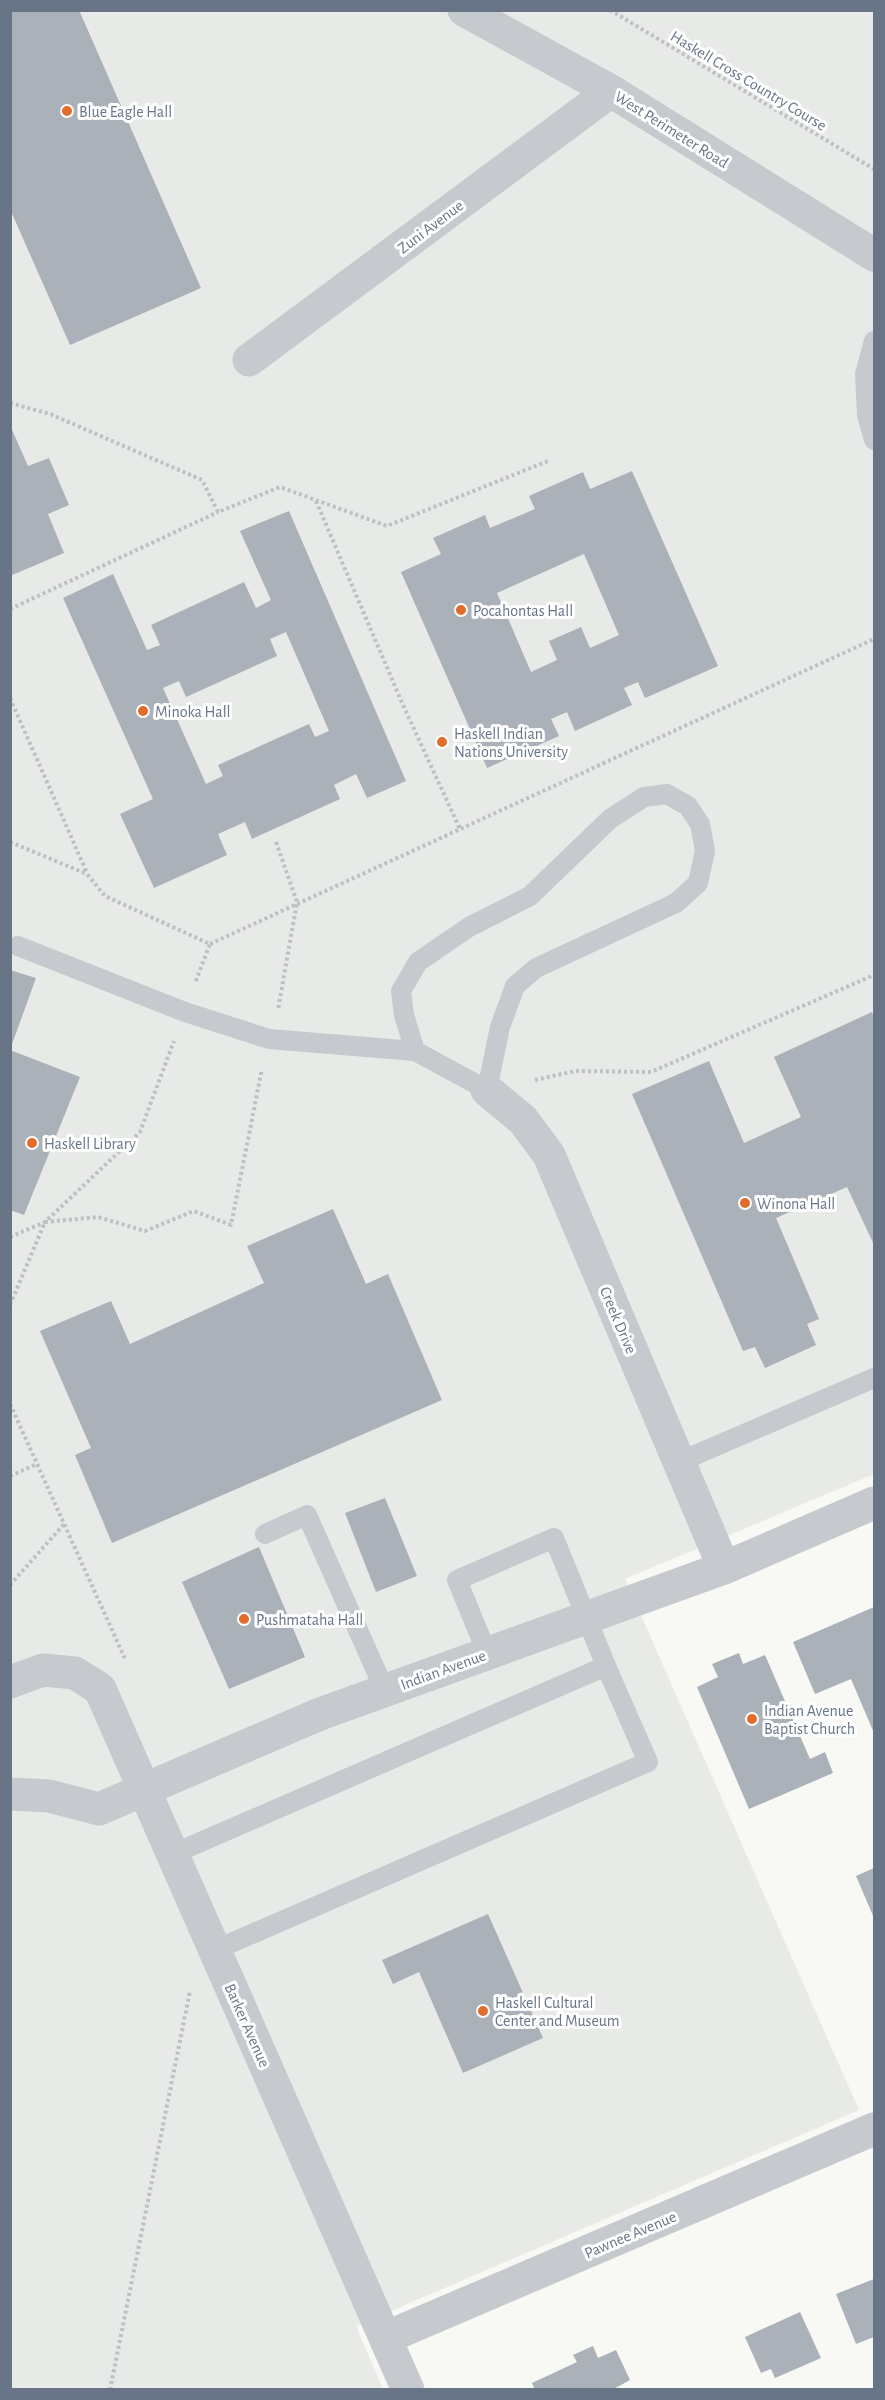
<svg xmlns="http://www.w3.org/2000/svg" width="885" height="2400" font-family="'Alegreya Sans',sans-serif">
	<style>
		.built { fill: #e8eae8 }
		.building { fill: #aab1b8; fill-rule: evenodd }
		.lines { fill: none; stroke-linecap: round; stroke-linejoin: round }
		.path { stroke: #bec0c2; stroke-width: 4; stroke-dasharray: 3 3; stroke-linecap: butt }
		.service { stroke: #c6c9cd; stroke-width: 20 }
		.minor { stroke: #c6c9cd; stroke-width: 33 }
		.poi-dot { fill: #e16c2c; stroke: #fff; stroke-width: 2 }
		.labels { text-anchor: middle; stroke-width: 6; stroke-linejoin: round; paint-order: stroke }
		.street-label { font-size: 16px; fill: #677586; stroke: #fff }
		.poi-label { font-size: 16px; fill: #677586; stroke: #fff; text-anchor: start }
	</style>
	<rect width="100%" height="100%" fill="#f8f8f5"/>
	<path class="built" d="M11,11H874V1474L625,1579L859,2110L356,2326L383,2389L11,2390Z"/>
	<path class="building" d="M15,10H79L201,288L70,345L10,209V12Z
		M10,425L28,466L49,458L69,505L48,514L64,553L10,576Z
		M632,471L718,666L645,698L638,682L624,688L632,705L575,731L567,712L551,719L559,736L487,768L401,572L441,554L433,538L485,515L490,528L535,509L529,496L583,472L590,489ZM584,554L619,635L590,648L581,627L549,641L557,660L531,672L497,593Z
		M289,511L406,781L367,798L356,774L334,785L340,799L252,839L245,822L218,834L227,855L154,888L120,814L153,799L63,598L113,574L147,650L160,645L151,625L244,582L256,608L271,600L240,531ZM286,632L329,731L315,737L309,724L218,765L223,776L206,784L163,688L179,681L186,697L277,656L270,639Z
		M10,970L36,978L11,1047L10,1046Z
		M872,1012L874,1018V1245L847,1187L776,1218L819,1319L807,1324L816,1345L765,1368L755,1347L743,1351L632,1094L709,1061L744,1143L801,1117L774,1057Z
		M10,1050L80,1077L24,1215L10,1210Z
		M333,1209L366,1284L388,1274L442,1400L112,1543L75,1455L91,1448L40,1331L111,1301L130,1344L264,1283L247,1246Z
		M385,1498L417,1576L376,1592L345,1513Z
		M259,1547L305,1657L229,1689L182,1582Z
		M874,1607V1733L851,1679L815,1694L793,1642Z
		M739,1653L743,1664L765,1655L810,1759L825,1752L833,1773L749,1809L697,1687L718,1677L712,1664Z
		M874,1868V1918L856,1876Z
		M488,1914L543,2038L463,2073L419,1972L393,1984L382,1960Z
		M874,2279V2337L856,2344L836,2294Z
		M800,2312L821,2358L775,2378L771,2369L761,2373L745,2337Z
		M593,2346L598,2358L616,2350L630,2380L612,2390H535L532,2383L577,2362L573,2355Z"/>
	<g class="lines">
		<path class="path" d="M610,10L874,169
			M10,403L50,414L202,480L218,512L280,487L387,526L548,461
			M316,501L403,705L460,829
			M10,609L218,512
			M10,698L87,873
			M10,842L87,874L105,896L210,944L195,983
			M276,842L297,902L278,1010
			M210,944L874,639
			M535,1080L575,1071L651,1072L874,975
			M10,1237L45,1222L140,1132L174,1041
			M10,1305L45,1222L98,1217L145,1231L194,1211L231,1225L262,1069
			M10,1404L126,1661
			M10,1476L37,1464
			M10,1585L65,1523
			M110,2390L190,1991"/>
		<path class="service" d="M874,341L865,374L867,415L874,440
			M667,794L688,806L700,824L705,851L698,883L676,903L536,968L515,986L500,1027L487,1090L415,1051L404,1015L401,991L418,962L469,927L530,896L610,819L644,797Z
			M18,946L185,1012L269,1039L415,1051
			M679,1462L874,1378
			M265,1534L307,1515L385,1691
			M487,1653L457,1580L554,1538L606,1666
			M173,1854L606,1666L648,1762L215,1950"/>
		<path class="minor" d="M464,10L611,91L874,255
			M249,360L611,91
			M487,1090L523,1120L549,1155L724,1568
			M10,1682L43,1670L75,1673L100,1689L408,2390
			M10,1794L49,1796L99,1809L320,1714L724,1568L874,1503
			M385,2338L874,2129"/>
	</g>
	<g class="poi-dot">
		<circle cx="67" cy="111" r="6"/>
		<circle cx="461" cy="610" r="6"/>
		<circle cx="143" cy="711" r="6"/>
		<circle cx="442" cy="742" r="6"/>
		<circle cx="32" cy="1143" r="6"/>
		<circle cx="745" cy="1203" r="6"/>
		<circle cx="244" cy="1619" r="6"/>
		<circle cx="752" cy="1719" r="6"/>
		<circle cx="483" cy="2011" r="6"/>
	</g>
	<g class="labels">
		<g class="street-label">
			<text transform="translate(749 80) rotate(31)" y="6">Haskell Cross Country Course</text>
			<text transform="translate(672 129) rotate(32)" y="6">West Perimeter Road</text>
			<text transform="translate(430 226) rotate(-37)" y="6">Zuni Avenue</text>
			<text transform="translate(619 1320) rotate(67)" y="6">Creek Drive</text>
			<text transform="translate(443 1669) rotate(-20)" y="6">Indian Avenue</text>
			<text transform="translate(248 2025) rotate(66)" y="6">Barker Avenue</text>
			<text transform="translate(630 2234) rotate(-23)" y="6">Pawnee Avenue</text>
		</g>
		<g class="poi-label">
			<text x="79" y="117">Blue Eagle Hall</text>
			<text x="473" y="616">Pocahontas Hall</text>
			<text x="155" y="717">Minoka Hall</text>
			<text x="454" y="739">Haskell Indian<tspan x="454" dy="18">Nations University</tspan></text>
			<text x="44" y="1149">Haskell Library</text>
			<text x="757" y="1209">Winona Hall</text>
			<text x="256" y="1625">Pushmataha Hall</text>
			<text x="764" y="1716">Indian Avenue<tspan x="764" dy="18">Baptist Church</tspan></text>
			<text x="495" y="2008">Haskell Cultural<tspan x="495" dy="18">Center and Museum</tspan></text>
		</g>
	</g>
	<rect width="885" height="2400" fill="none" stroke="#677586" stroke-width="24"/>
</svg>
